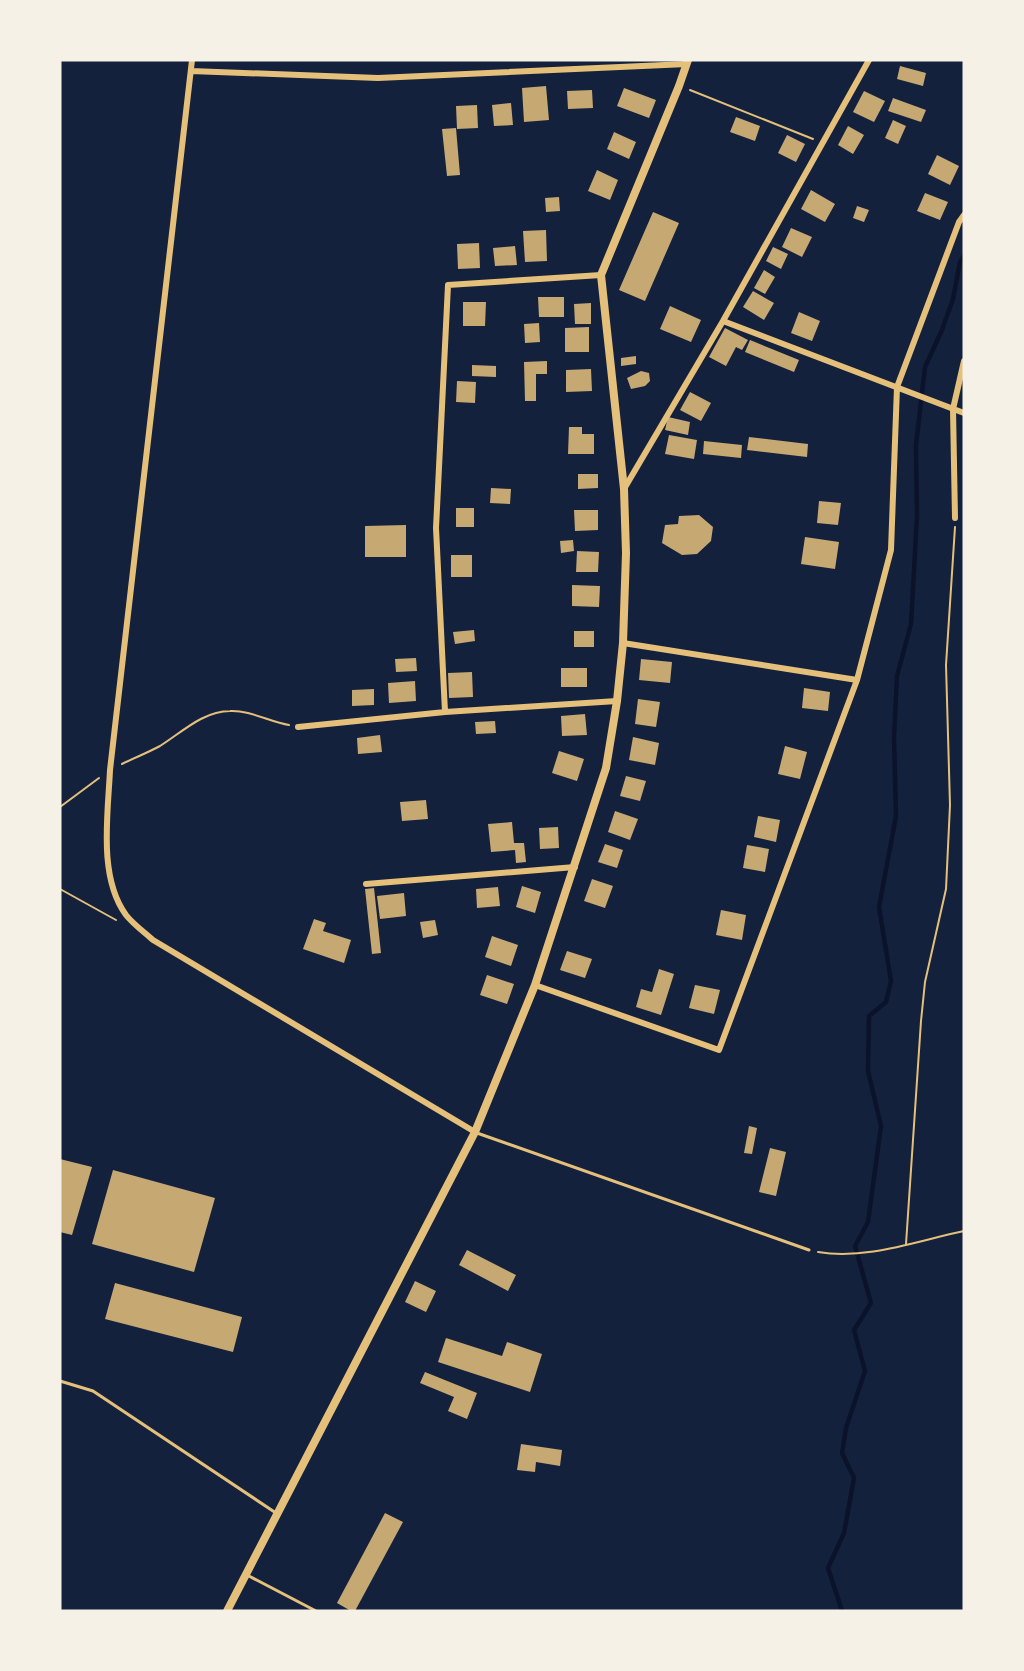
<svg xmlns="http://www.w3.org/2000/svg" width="1024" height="1671" font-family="'DejaVu Sans',sans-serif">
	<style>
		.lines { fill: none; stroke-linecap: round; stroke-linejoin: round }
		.stream { stroke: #0b132b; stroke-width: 4.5 }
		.building { fill: #c6a872 }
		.path { stroke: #e5c07b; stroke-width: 2 }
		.service { stroke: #e5c07b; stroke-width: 3 }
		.minor { stroke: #e5c07b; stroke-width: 6 }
		.tertiary { stroke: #e5c07b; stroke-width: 8 }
	</style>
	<rect width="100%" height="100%" fill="#14213d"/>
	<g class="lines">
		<path class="stream" d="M842,1611L828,1568L844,1533L854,1478L842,1453L846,1428L865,1371L854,1330L871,1303L855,1246L868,1222L881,1126L868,1071L869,1016L886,1002L891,981L879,907L896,816L894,737L897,676L911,624L917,516L916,445L925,367L942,330L953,299L960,262L964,256"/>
	</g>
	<path class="building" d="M900,66L926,73L923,86L897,79Z
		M546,86L549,120L524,122L522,88Z
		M624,88L656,100L649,118L617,106Z
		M592,90L593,108L568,109L567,91Z
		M864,91L885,101L874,122L853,112Z
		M893,98L926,110L921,122L888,111Z
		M511,103L513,125L494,126L492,105Z
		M477,105L478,128L457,129L456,106Z
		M736,117L760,126L755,141L730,132Z
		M893,120L906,126L898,144L885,138Z
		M848,126L864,135L853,154L838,145Z
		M456,128L460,175L447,176L442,129Z
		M614,132L636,142L629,159L607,149Z
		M787,135L805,144L796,162L778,153Z
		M937,155L959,166L950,185L928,174Z
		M597,170L618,180L610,200L588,191Z
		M811,190L835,204L825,222L801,209Z
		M925,193L948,202L940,220L917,211Z
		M559,197L560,211L546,212L545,198Z
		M857,206L869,210L864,222L853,218Z
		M653,212L679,223L645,301L619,290Z
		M791,228L812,237L802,257L782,247Z
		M546,230L547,261L525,262L523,231Z
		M479,243L480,268L458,269L457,244Z
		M515,246L517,265L495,266L493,248Z
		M773,247L788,254L781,269L766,261Z
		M764,270L775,277L765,294L754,288Z
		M753,291L774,303L764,320L743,307Z
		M538,297H564V317H539Z
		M463,302H486L485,326H463Z
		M591,303V324H575L574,304Z
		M670,306L701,320L691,342L660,329Z
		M799,312L820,321L812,341L791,333Z
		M539,323L540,342L525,343L524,324Z
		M589,327V352H565V328Z
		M725,328L748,340L742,350L736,347L726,366L709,357Z
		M750,340L799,360L794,372L745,352Z
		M636,356V364L621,366V358Z
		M547,361V374H536V401H525L524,362Z
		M472,365L496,366V377L472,376Z
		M591,369L592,391L566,392V370Z
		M641,371L649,373L650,381L645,386L631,389L627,378Z
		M457,381L476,382L475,403L456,402Z
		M690,392L711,403L701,421L680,410Z
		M668,417L690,422L688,435L665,430Z
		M569,427H582V434H594V454H568Z
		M669,435L697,440L694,459L665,454Z
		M749,437L808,444L807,457L747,450Z
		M704,441L742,445L741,458L703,454Z
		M578,474H598V488L578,489Z
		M491,488L511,489L510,504L490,503Z
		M819,501L841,503L838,525L817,523Z
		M456,508H474V527H456Z
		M574,510H598V530L575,531Z
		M699,515L713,527L711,541L697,554L682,555L662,543L665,525L678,524L679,516Z
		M406,525V557H365V526Z
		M805,537L839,542L835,569L801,564Z
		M573,540L574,551L561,553L560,541Z
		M577,551L599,552L598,572H576Z
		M451,555H472V577H451Z
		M572,585L600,586L599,607L572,606Z
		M474,630L475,641L455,644L453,632Z
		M574,631H594V647H574Z
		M416,658L417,671L396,672L395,659Z
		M641,659L672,662L670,683L639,680Z
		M561,668H587V687H561Z
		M472,672L473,697L449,698L448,673Z
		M415,681L416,701L389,703L388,683Z
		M804,688L830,692L828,711L802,708Z
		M374,689V705L352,706V690Z
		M638,699L660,702L656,727L635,724Z
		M585,714L587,735L562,736L561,716Z
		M495,721L496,733L476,734L475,722Z
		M380,735L382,752L358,754L357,738Z
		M633,737L659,743L655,765L629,760Z
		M785,746L807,752L800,779L778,774Z
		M559,751L584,759L577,781L552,773Z
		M626,776L646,781L640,801L620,796Z
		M426,800L428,819L402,821L400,802Z
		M615,811L638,819L630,840L608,832Z
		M758,816L780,820L776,842L754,837Z
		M512,822L514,843H524L526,862L516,863L515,850L491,852L488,824Z
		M558,827L559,848L540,849L539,828Z
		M605,844L623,850L617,868L598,862Z
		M747,845L769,849L765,872L743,868Z
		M592,879L613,886L605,908L584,901Z
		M522,886L541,892L535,913L516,907Z
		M498,887L500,906L477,908L476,889Z
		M374,888L381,953L372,954L365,889Z
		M404,893L406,916L380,919L377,896Z
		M721,910L746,915L742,940L716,935Z
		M314,919L326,923L323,931L351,940L344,963L303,949Z
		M435,920L438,935L423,938L420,922Z
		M492,936L518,945L511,966L485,957Z
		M567,951L592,959L585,978L560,970Z
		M659,969L674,974L661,1015L636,1007L641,989L652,992Z
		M487,975L514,984L507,1004L480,995Z
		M695,985L720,990L714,1014L689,1008Z
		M749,1126L757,1128L752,1154L744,1153Z
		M770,1148L786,1152L776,1196L759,1192Z
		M60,1159L92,1167L72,1235L60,1232Z
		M113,1170L215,1198L194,1272L92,1244Z
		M467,1250L516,1275L508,1291L459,1265Z
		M415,1281L436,1291L426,1312L405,1302Z
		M115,1283L242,1317L233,1352L105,1319Z
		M446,1338L502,1356L507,1342L542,1354L530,1392L438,1362Z
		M425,1372L477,1393L467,1419L448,1411L454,1397L420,1383Z
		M521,1444L562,1450L560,1466L536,1462L535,1472L517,1470Z
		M385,1513L403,1522L355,1611H351L337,1603Z"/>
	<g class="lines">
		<path class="path" d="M690,90L813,139
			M122,764C134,758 147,753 160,746C181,733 203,711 230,711C250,710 270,722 289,725
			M60,807L99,778
			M60,889L116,920
			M906,1244L921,1021L925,982L946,889L950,805L946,665L955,527
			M818,1252C867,1260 916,1241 964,1231"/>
		<path class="service" d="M477,1133L809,1250
			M60,1381L93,1391L276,1513
			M247,1575L316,1611"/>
		<path class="minor" d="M192,60L110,770C108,814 98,877 126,915C133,924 144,932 153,940L475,1132
			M191,71L378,78L687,64
			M723,321L964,413
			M624,489L723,321L869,60
			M955,518L953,409L964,361
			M623,643L857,680
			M445,712L436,528L448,285L601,275
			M298,727L445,712L617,701
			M366,884L575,867
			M535,985L719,1050L857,680L891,550L897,387L959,222L964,215"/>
		<path class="tertiary" d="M227,1611L475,1132L535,985L606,768L617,701L623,643L626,553L624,489L601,275L679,86L688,60"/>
	</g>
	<rect width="1024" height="1671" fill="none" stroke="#f6f1e7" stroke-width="123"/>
</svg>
